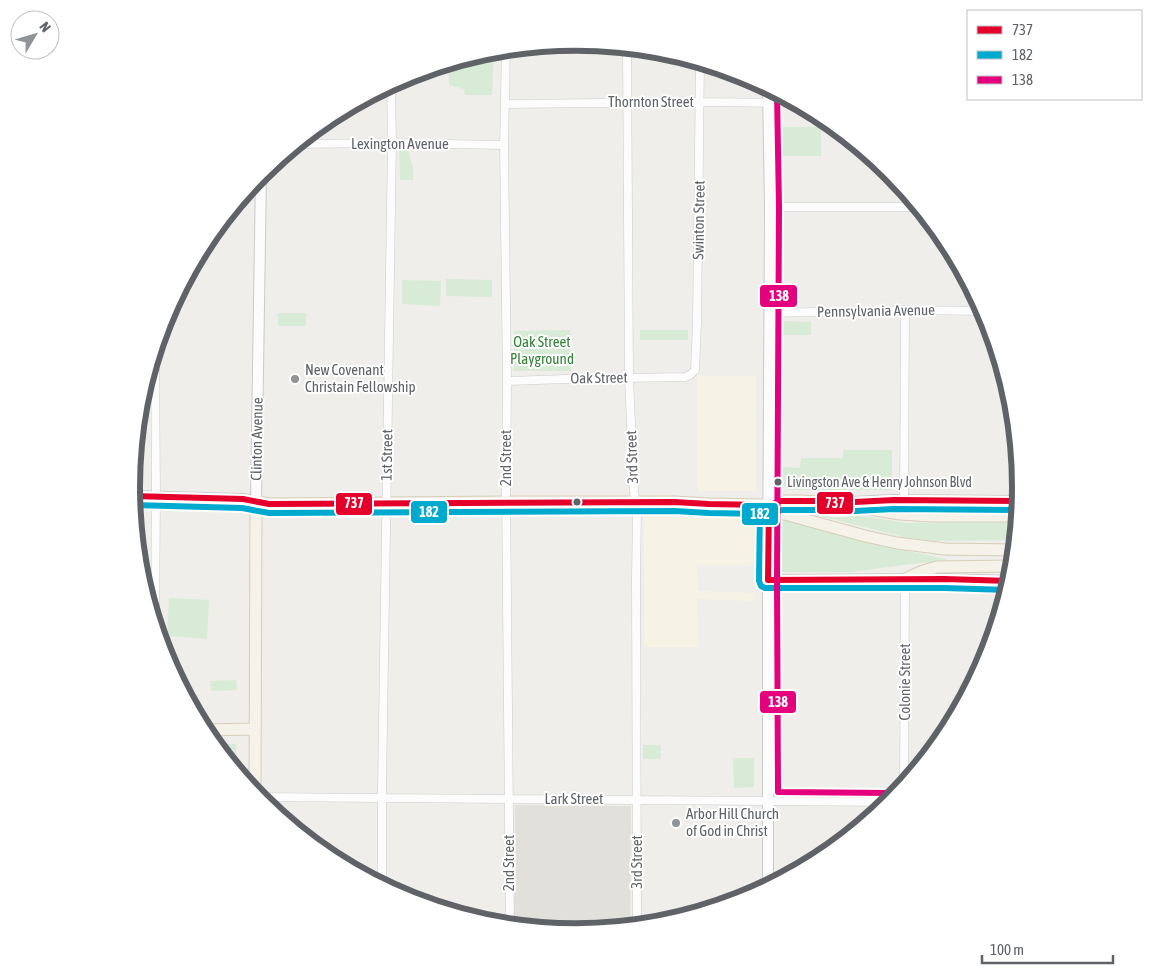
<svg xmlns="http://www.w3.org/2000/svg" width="1152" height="975" font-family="'Asap Condensed',sans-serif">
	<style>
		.commercial { fill: #f7f3e4 }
		.education { fill: #e2e0da }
		.green { fill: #d8ebd6 }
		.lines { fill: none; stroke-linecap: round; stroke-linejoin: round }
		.street-casing { stroke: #cbcccc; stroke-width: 9 }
		.secondary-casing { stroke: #cacacb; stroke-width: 12 }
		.primary-casing { stroke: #d7ceb8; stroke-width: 13 }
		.street { stroke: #fdfcfc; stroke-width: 8 }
		.secondary { stroke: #fdfcfc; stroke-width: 10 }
		.primary { stroke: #f4f2e9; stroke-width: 11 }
		.bus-1-casing { stroke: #fff; stroke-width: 10 }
		.bus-2-casing { stroke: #fff; stroke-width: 10 }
		.bus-3-casing { stroke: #fff; stroke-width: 10 }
		.bus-1 { stroke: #e4002b; stroke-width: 6 }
		.bus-2 { stroke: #00a9ce; stroke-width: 6 }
		.bus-3 { stroke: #e5007d; stroke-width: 6 }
		.poi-dot { fill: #919496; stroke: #fff; stroke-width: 2 }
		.bus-dot { fill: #5f6368; stroke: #fff; stroke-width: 2 }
		.labels { text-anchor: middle; stroke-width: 4; stroke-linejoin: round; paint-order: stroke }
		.bus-label { font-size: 14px; fill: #5f6368; stroke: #fff; text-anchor: start }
		.street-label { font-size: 15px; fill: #5f6368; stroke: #fff }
		.park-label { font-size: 15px; fill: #348238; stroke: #fff }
		.poi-label { font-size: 15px; fill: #5f6368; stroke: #fff; text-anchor: start }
		.rim { fill: none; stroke: #5f6368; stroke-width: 6 }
		.line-badge { stroke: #fff; stroke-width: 2 }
		.badge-label { font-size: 14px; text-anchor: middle; font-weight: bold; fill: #fff }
	</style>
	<rect width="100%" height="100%" fill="#efeeea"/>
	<path class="commercial" d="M698,376H756V491H698Z
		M644,517H686L750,519L754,521L753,566L697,565L698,591L754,593V601L697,599L698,647H644Z"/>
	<path class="education" d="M515,805L631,806L630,921L514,919Z"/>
	<path class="green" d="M489,51H494L492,95H465L464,89L449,85L448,63Z
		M781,127H821V156H781Z
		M399,150H409L410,158L413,166V180H400Z
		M446,279L492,280V297L446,296Z
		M402,280L441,281L440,306L402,304Z
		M278,313H306V326H278Z
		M783,321L811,322V335H783Z
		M570,330L571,371H514V331Z
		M640,330H688V340H640Z
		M843,450H892V490H788L783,484V467L800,468L801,458H843Z
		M784,505L815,507L881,519L906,523L1018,522L1016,540L935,541L908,538L784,507Z
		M779,519H787L878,545L946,559V562L918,563L851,572H781Z
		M169,598L209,600L207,639L167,636Z
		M236,680L237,690L211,691L210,681Z
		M214,744H236V763H229Z
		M643,745H661V759H643Z
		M733,758H754V787L734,788Z"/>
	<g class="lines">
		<defs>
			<path id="street" d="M627,47L629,378L634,492L637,511L636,578L637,927
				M506,49L504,145L507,381L506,492L510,926
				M505,104L700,102L796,103
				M296,144L392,143L504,145
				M770,207H919
				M769,313L905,310L984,311
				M507,381L566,379L685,377L690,375L695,370L697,323L700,62
				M904,501L905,310
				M155,626L156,496L155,349
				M904,785L905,579
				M257,797L891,802
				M382,886V788L392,143L391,84"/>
			<path id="secondary" d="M768,88L770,207L768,580V887
				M132,496L243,499L256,501L261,174
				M851,502L894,500L1020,501
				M768,580L944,579L1010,581"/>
			<path id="primary" d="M769,505L781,513L865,536L897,543L945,549L1015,550
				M905,579L923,571L937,567L1013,566
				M203,730L255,729
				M255,794L256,501L269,504L506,502H674L709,504L769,505L781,501H800L835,503L900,514L932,516H1018"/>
		</defs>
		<use href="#street" class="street-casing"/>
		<use href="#secondary" class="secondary-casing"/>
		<use href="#primary" class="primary-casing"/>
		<use href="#street" class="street"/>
		<use href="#secondary" class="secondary"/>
		<use href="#primary" class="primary"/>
		<defs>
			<path id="bus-1" d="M132,496L243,499L269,504L674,502L709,504L769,505L781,501H819L835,503L894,500L1020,501
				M769,505L768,580L944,579L1010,581"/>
			<path id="bus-2" d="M133,505L242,508L269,513L674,511L709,513L769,514L782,510H818L835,512L894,509L1019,510
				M760,505L759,581L761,586L765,588H944L1008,590"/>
			<path id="bus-3" d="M777,93L779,207L777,580L778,792L891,793"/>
		</defs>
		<use href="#bus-1" class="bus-1-casing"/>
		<use href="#bus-2" class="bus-2-casing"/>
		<use href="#bus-3" class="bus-3-casing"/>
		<use href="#bus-1" class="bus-1"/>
		<use href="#bus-2" class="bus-2"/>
		<use href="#bus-3" class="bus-3"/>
	</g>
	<g class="poi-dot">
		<circle cx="295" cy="379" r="5"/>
		<circle cx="676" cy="823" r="5"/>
	</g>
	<g class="bus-dot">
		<circle cx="778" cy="482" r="4.5"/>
		<circle cx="577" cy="502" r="4.5"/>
	</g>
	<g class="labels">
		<g class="bus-label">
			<text x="787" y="487">Livingston Ave &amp; Henry Johnson Blvd</text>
		</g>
		<g class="street-label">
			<text x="651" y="107">Thornton Street</text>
			<text x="400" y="149">Lexington Avenue</text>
			<text transform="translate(699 220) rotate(-89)" y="5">Swinton Street</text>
			<text transform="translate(876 311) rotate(-1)" y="5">Pennsylvania Avenue</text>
			<text transform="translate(599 378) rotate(-1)" y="5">Oak Street</text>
			<text transform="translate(257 439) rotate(-89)" y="5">Clinton Avenue</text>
			<text transform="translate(387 455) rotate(-89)" y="5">1st Street</text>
			<text transform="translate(632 457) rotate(-92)" y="5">3rd Street</text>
			<text transform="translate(506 458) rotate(-90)" y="5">2nd Street</text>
			<text transform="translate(905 682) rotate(-90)" y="5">Colonie Street</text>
			<text x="574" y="804">Lark Street</text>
			<text transform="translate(637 862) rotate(-90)" y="5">3rd Street</text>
			<text transform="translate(509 863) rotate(-90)" y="5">2nd Street</text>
		</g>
		<g class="park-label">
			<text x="542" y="347">Oak Street<tspan x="542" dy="17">Playground</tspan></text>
		</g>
		<g class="poi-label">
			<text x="305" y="375">New Covenant<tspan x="305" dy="17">Christain Fellowship</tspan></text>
			<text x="686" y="819">Arbor Hill Church<tspan x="686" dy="17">of God in Christ</tspan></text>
		</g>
	</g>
	<path d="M0 0H1152V975H0ZM140 487a436 436 0 1 1 872 0a436 436 0 1 1-872 0Z" fill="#fff" fill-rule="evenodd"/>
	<path class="rim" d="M140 487a436 436 0 1 1 872 0a436 436 0 1 1-872 0Z"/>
	<g class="line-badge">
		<rect x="759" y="284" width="39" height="24" rx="5" fill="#e5007d"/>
		<rect x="816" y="491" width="38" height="24" rx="5" fill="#e4002b"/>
		<rect x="335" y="492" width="38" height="24" rx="5" fill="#e4002b"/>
		<rect x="410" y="500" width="38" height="24" rx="5" fill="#00a9ce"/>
		<rect x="741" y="502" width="38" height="24" rx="5" fill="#00a9ce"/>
		<rect x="759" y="690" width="38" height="24" rx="5" fill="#e5007d"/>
	</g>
	<g class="badge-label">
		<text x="779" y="301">138</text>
		<text x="835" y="508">737</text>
		<text x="354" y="508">737</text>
		<text x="429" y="517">182</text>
		<text x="760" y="519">182</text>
		<text x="778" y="707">138</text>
	</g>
	<rect x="967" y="10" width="175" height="90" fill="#ffffff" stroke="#bfc1c3"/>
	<rect x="977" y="26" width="25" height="8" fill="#e4002b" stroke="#bfc1c3"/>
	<text x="1012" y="35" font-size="15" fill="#5f6368">737</text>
	<rect x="977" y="51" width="25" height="8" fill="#00a9ce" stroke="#bfc1c3"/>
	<text x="1012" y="60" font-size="15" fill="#5f6368">182</text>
	<rect x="977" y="76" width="25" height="8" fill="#e5007d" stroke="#bfc1c3"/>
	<text x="1012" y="85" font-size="15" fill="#5f6368">138</text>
	<g transform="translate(35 35) rotate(52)"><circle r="24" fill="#ffffff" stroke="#bfc1c3"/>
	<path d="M0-4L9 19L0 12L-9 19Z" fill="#919496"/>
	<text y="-8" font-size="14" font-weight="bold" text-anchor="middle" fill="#5f6368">N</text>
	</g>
	<path d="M982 955v8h131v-8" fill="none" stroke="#5f6368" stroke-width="2.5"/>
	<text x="990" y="955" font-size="15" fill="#5f6368" stroke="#ffffff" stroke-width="4" paint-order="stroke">100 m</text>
</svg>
